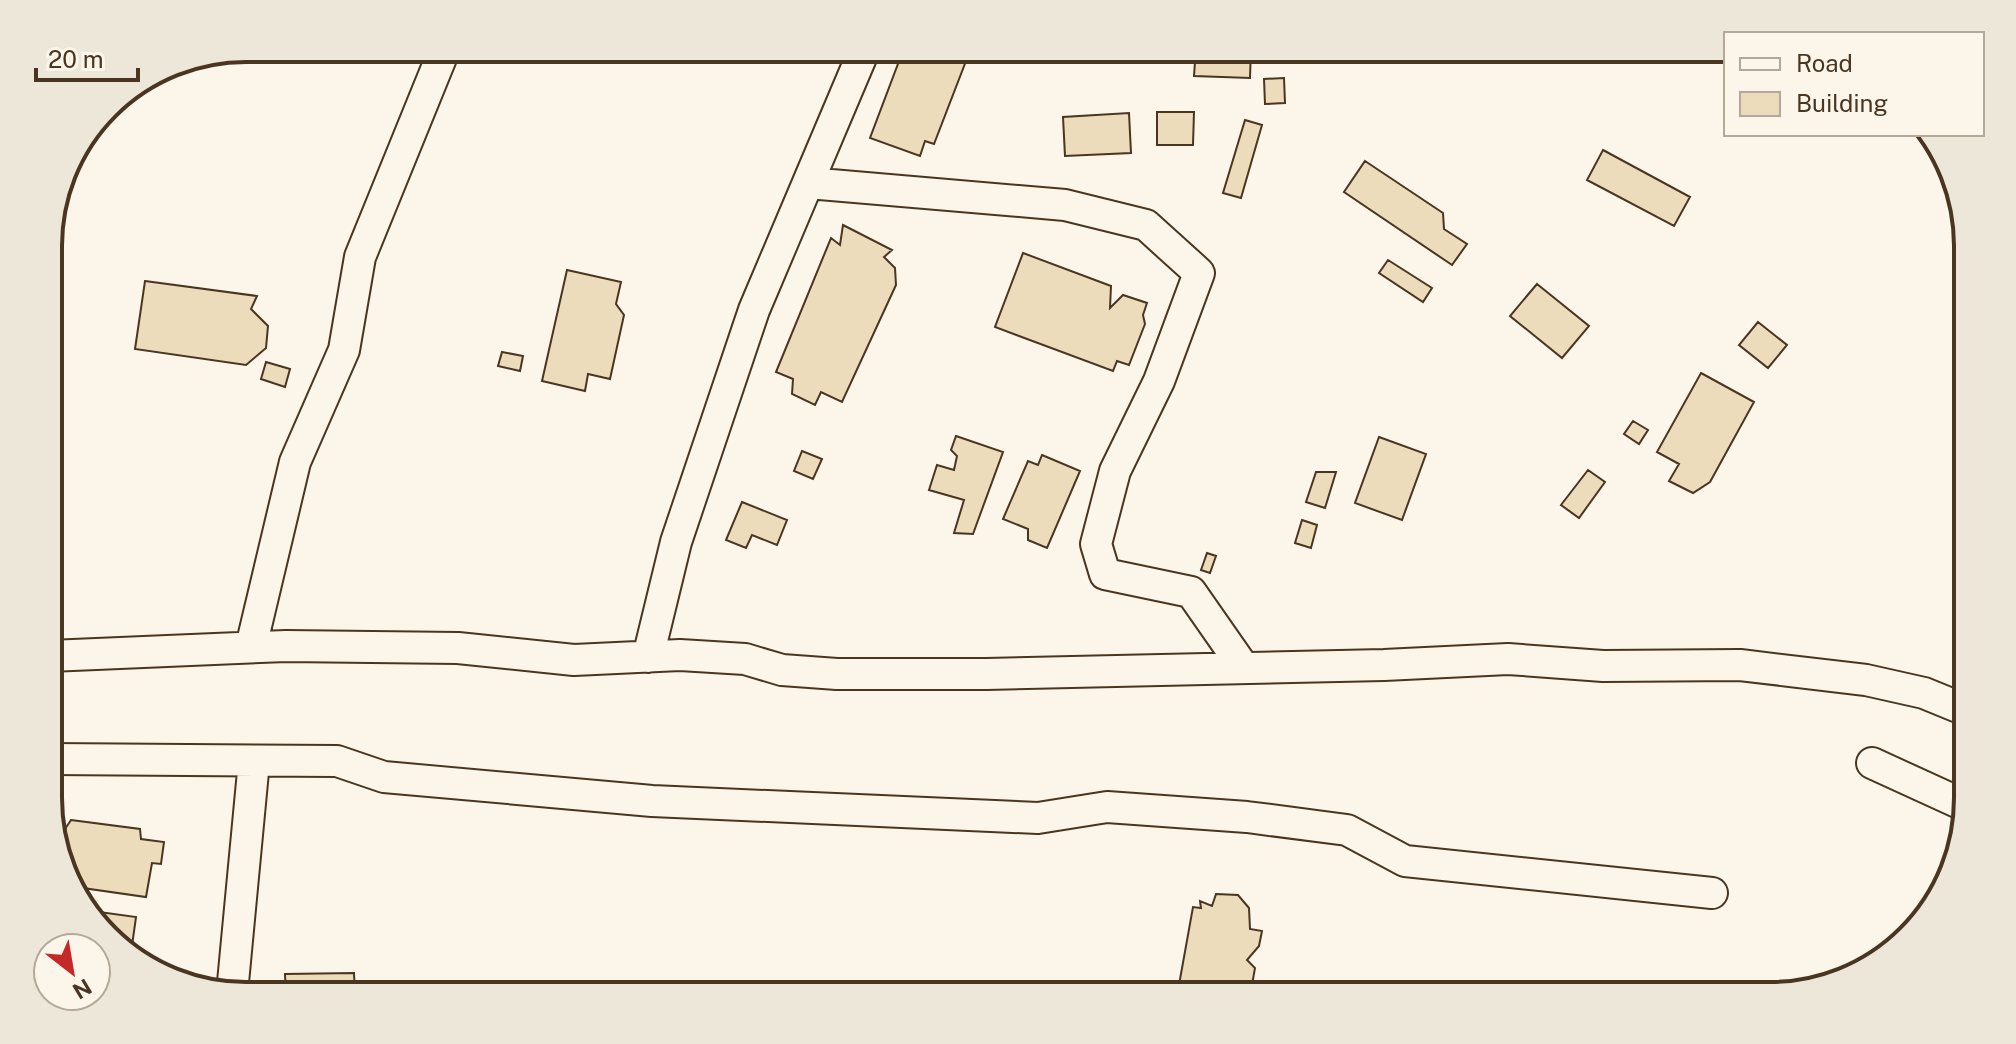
<svg xmlns="http://www.w3.org/2000/svg" width="2016" height="1044" font-family="'Public Sans',sans-serif">
	<style>
		.building { fill: #ecdcbc; stroke: #4a3520; stroke-width: 2 }
		.lines { fill: none; stroke-linecap: round; stroke-linejoin: round }
		.street-casing { stroke: #4a3520; stroke-width: 34 }
		.street { stroke: #fbf6e9; stroke-width: 30 }
		.rim { fill: none; stroke: #4a3520; stroke-width: 4 }
	</style>
	<rect width="100%" height="100%" fill="#fbf6e9"/>
	<path class="building" d="M904,48H971L934,144L925,141L920,156L870,138Z
		M1196,48H1251L1250,78L1194,76Z
		M1284,78L1285,103L1265,104L1264,79Z
		M1157,112H1194L1193,145H1157Z
		M1129,113L1131,153L1065,156L1063,117Z
		M1245,120L1262,125L1241,198L1223,193Z
		M1603,150L1690,197L1674,226L1587,180Z
		M1365,161L1443,213L1444,229L1467,244L1452,265L1344,192Z
		M843,225L892,250L884,257L895,268L896,285L842,402L821,392L815,405L792,394L793,379L776,372L831,238L840,245Z
		M1023,253L1111,286L1110,308L1123,295L1147,303L1143,315L1145,324L1129,365L1117,361L1113,371L995,327Z
		M1388,260L1432,288L1423,302L1379,273Z
		M567,270L621,282L616,304L624,315L610,379L588,374L585,391L542,381Z
		M145,281L257,296L251,309L268,326L266,348L246,365L135,349Z
		M1537,284L1589,326L1562,358L1510,316Z
		M1758,322L1787,345L1768,368L1739,345Z
		M502,352L523,356L520,371L498,366Z
		M266,362L290,369L285,387L261,379Z
		M1701,373L1754,402L1710,482L1693,493L1669,481L1679,464L1657,452Z
		M1633,421L1648,430L1639,444L1624,434Z
		M956,436L1003,452L973,534L954,533L964,500L929,490L937,465L954,470L957,456L951,450Z
		M1379,437L1426,454L1402,520L1355,503Z
		M802,451L822,459L813,479L794,471Z
		M1042,455L1080,471L1047,548L1028,540V529L1003,519L1028,461L1038,465Z
		M1588,470L1605,482L1579,518L1561,505Z
		M1316,472H1336L1325,508L1306,502Z
		M742,502L787,520L777,545L752,535L746,548L726,540Z
		M1302,520L1317,525L1311,548L1295,543Z
		M1207,553L1216,556L1210,573L1201,570Z
		M71,820L140,829L141,839L164,842L161,864L152,863L146,897L76,887L53,831L63,832Z
		M1216,894L1238,895L1249,908L1250,929L1262,931L1259,946L1247,960L1255,968L1250,996H1177L1193,907L1201,908L1200,901L1212,906Z
		M85,910L136,917L131,953L89,918Z
		M354,973L355,996H286L285,974Z
		M441,986V996H376L375,987Z
		M465,990L538,992V996H465Z"/>
	<g class="lines">
		<defs>
			<path id="street" d="M808,183L1065,205L1146,225L1199,273L1159,381L1115,471L1096,544L1105,574L1191,592L1244,668
				M251,647L295,462L344,350L360,257L445,48
				M49,656L286,646L458,648L574,660L680,655L745,659L782,670L837,674H986L1384,665L1508,659L1603,666L1740,665L1866,680L1924,693L1968,711
				M648,657L676,542L754,310L865,48
				M50,759L337,761L384,777L652,801L1038,818L1107,807L1247,817L1347,830L1405,861L1712,893
				M1872,763L1966,806
				M232,993L254,761"/>
		</defs>
		<use href="#street" class="street-casing"/>
		<use href="#street" class="street"/>
	</g>
	<path d="M0 0H2016V1044H0ZM246 62H1770A184 184 0 0 1 1954 246V798A184 184 0 0 1 1770 982H246A184 184 0 0 1 62 798V246A184 184 0 0 1 246 62Z" fill="#ede7d9" fill-rule="evenodd"/>
	<path class="rim" d="M246 62H1770A184 184 0 0 1 1954 246V798A184 184 0 0 1 1770 982H246A184 184 0 0 1 62 798V246A184 184 0 0 1 246 62Z"/>
	<rect x="1724" y="32" width="260" height="104" fill="#fbf6e9" stroke="#b4a999" stroke-width="2"/>
	<rect x="1740" y="58" width="40" height="12" fill="#fbf6e9" stroke="#b4a999" stroke-width="2"/>
	<text x="1796" y="72" font-size="24" fill="#4a3520">Road</text>
	<rect x="1740" y="92" width="40" height="24" fill="#ecdcbc" stroke="#b4a999" stroke-width="2"/>
	<text x="1796" y="112" font-size="24" fill="#4a3520">Building</text>
	<g transform="translate(72 972) rotate(149)"><circle r="38" fill="#fbf6e9" stroke="#b4a999" stroke-width="2"/>
	<path d="M0-6L14 30L0 20L-14 30Z" fill="#c62828"/>
	<text y="-12" font-size="22" font-weight="bold" text-anchor="middle" fill="#4a3520">N</text>
	</g>
	<path d="M36 68v12h102v-12" fill="none" stroke="#4a3520" stroke-width="4"/>
	<text x="48" y="68" font-size="24" fill="#4a3520" stroke="#fbf6e9" stroke-width="6" paint-order="stroke">20 m</text>
</svg>
